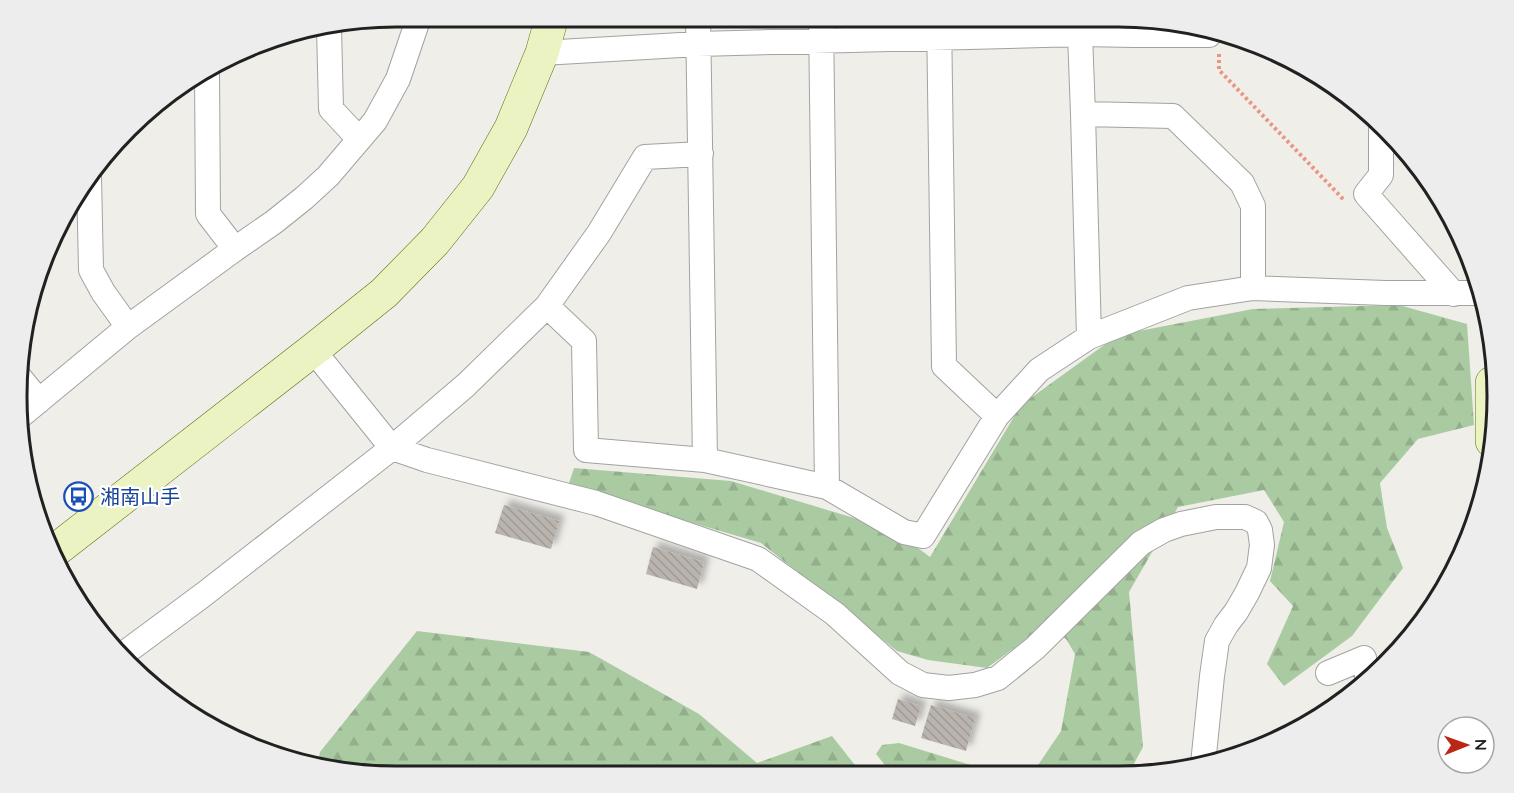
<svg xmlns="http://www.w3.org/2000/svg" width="1514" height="793" font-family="Quicksand,'Noto Sans JP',sans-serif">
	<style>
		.forest { fill: url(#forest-firs) }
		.park { fill: url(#park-dots) }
		.building { fill: url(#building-back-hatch); filter: url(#shadow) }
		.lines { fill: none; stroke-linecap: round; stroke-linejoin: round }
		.street-casing { stroke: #a2a2a2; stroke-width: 26 }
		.secondary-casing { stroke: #5b6e12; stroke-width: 34 }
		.path { stroke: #eb947f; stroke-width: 4; stroke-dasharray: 3 3; stroke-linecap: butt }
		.street { stroke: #fff; stroke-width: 24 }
		.secondary { stroke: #ecf3c3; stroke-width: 33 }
		.labels { text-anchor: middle; stroke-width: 4.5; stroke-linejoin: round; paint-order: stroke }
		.transit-label { font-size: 20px; fill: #164399; stroke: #fff; text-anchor: start }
		.rim { fill: none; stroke: #212121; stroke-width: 3 }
	</style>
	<defs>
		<pattern id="forest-firs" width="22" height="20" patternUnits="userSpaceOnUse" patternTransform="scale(1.5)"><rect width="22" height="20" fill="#aacba2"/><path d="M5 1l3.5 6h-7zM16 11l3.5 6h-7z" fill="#92ae8b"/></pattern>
		<pattern id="park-dots" width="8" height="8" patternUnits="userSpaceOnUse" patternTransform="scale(1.5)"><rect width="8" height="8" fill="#ccf4d3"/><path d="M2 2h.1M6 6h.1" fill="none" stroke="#afd1b5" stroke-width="1.8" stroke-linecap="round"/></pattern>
		<pattern id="building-back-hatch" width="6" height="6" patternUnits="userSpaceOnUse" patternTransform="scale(1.5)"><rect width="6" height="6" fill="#b9b4ae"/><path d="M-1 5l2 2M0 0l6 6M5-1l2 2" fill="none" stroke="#9f9a95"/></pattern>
		<filter id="shadow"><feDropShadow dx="5.5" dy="-5.5" stdDeviation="3" flood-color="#0004"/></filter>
	</defs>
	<rect width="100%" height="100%" fill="#f0eee9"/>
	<path class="forest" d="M1399,305L1467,324L1474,425L1418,439L1380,483L1387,528L1403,568L1352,636L1284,686L1267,664L1293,606L1270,581L1284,522L1264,490L1178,507L1129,592L1143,747L1129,773L1032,774L1061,731L1075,654L1066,639L1047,624L987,668L928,660L897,651L761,543L568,486L574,468L731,481L894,530L930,557L1021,405L1118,335L1253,309Z
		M417,631L589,652L699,714L757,763L832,736L862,774L372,776L318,761L320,752Z
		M899,743L1000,774H892L876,754L882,745Z"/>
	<path class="park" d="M948,17H1104L1106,21L1096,32L956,35L948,25Z"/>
	<path class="building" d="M504,505L559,521L551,549L495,533Z
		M653,547L704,562L697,589L646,574Z
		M898,699L921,706L915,726L892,719Z
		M931,705L975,718L966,751L921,738Z"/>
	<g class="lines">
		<defs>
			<path id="street" d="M698,17L705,460L827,487L821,17
				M329,28L331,109L359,139
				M1080,34L1083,114
				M1135,35H1209
				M542,53L698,44L1080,34L1135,35L1128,17
				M207,73L208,214L235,249L274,222L304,198L328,176L375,121L398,79L419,17
				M1381,129V175L1366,194L1454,294
				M89,176L91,270L103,292L128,327L235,249
				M547,306L584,341L586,450L705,460
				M1089,337L1083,114L1173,116L1242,183L1253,206V288
				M313,350L392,448L427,460L596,503L758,559L835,614L900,673L923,685L949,688L975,685L998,678L1035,648L1141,543L1164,530L1181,524L1216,517H1245L1256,522L1260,530L1262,545L1259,568L1247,593L1236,612L1226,625L1217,641L1212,676L1203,764
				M21,379L39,401
				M997,416L1039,370L1089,337L1188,298L1253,288L1385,293H1480
				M18,418L128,327
				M827,487L904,532L923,536L997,416L944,366L939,17
				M122,655L203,595L392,448L466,385L547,306L599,233L645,157L701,154
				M1328,673L1364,658L1368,680"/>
			<path id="secondary" d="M1492,441V383
				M52,553L313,350L384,293L435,241L478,187L511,128L542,53L552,17"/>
		</defs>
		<use href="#street" class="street-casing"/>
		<use href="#secondary" class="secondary-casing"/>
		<path class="path" d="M1219,54V70L1344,200"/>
		<use href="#street" class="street"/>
		<use href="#secondary" class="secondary"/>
	</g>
	<defs>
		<symbol id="bus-ring" viewBox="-11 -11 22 22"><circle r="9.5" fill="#fff" stroke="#1a4fb4" stroke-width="1.5"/><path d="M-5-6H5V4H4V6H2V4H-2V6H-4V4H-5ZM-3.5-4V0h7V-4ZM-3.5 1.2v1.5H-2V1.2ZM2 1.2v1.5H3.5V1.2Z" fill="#1a4fb4"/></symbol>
	</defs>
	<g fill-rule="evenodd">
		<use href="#bus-ring" x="62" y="480" width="33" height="33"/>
	</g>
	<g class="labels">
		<g class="transit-label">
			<text x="100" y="504">湘南山手</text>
		</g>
	</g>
	<path d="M0 0H1514V793H0ZM396 27H1118A369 369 0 0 1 1487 396V397A369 369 0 0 1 1118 766H396A369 369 0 0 1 27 397V396A369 369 0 0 1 396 27Z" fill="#ededed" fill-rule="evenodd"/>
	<path class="rim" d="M396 27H1118A369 369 0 0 1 1487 396V397A369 369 0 0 1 1118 766H396A369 369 0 0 1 27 397V396A369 369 0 0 1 396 27Z"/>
	<g transform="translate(1466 745) rotate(89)"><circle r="28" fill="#ffffff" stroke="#a6a6a6" stroke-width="1.5"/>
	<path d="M0-4.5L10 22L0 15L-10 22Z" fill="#bb2717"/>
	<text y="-9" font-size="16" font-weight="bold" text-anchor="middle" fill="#212121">N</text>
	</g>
</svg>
